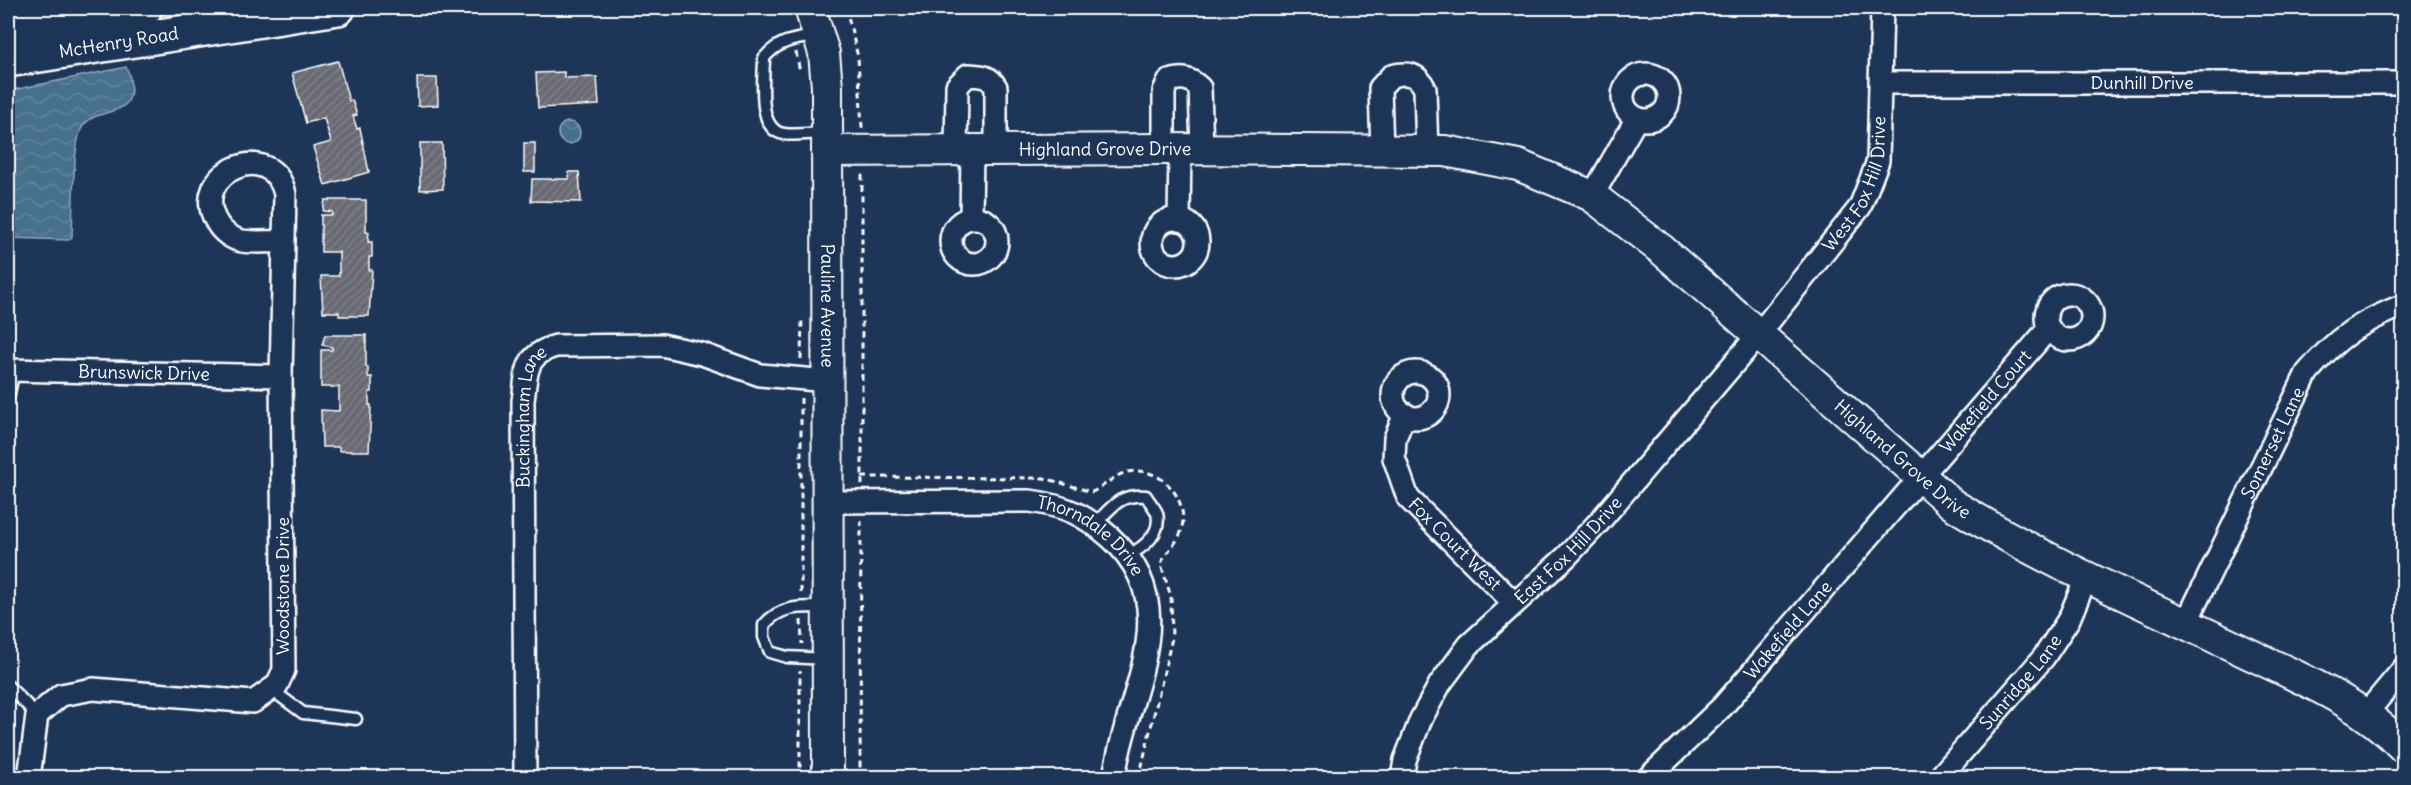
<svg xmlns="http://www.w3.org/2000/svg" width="2411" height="785" font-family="Delius,sans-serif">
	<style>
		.water { fill: url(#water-waves); stroke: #90a9bb; stroke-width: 1.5 }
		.building { fill: url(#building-hatch); stroke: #fff; stroke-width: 1.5 }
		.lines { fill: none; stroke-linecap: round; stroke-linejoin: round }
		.lane-casing { stroke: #fff; stroke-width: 15 }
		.street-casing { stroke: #fff; stroke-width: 26 }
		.secondary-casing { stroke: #fff; stroke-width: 34 }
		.primary-casing { stroke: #fff; stroke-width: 38 }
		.path { stroke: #fff; stroke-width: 3; stroke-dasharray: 6 4.5; stroke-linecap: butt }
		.lane { stroke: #1d3557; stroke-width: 10 }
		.street { stroke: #1d3557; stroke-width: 21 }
		.secondary { stroke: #1d3557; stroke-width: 30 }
		.primary { stroke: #1d3557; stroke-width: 33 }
		.labels { text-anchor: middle; stroke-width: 6; stroke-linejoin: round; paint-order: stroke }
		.street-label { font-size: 18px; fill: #fff; stroke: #1d3557 }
	</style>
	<defs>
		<pattern id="water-waves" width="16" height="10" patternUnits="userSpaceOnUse" patternTransform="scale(1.5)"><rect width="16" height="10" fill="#466f8d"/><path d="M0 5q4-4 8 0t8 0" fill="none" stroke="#62859e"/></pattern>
		<pattern id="building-hatch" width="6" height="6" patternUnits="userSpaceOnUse" patternTransform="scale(1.5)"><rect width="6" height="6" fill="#696b73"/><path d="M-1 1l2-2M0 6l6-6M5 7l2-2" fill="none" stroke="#808188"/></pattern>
	</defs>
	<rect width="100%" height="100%" fill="#1d3557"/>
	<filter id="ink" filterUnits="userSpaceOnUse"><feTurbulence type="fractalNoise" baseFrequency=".0167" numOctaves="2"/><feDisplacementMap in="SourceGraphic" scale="12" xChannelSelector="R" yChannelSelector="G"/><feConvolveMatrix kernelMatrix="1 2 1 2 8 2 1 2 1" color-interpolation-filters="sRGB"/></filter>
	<g filter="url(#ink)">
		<path class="water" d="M126,67C130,74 131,82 131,90C130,118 96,107 83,126C72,141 73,215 72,237L69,240L8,238V104L13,90Z
			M558 133a11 11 0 1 1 22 0a11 11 0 1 1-22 0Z"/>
		<path class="building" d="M338,61L349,101L352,100L357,115L353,116L357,129L360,128L369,172L325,185L313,147L331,142L324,118L306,123L292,73Z
			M564,72V78L597,77L599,105L538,108L536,73Z
			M417,78H437L438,105L418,106Z
			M420,143H442L443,189L420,190Z
			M524,143H535V172H524Z
			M569,172H579L581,202L531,201L532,179H569Z
			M325,200H366V232H369L368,242H372V257H369V270H372L369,316H339V312H323L321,276H339V252H321V215H332V212L323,211Z
			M325,335H366V367H368V377H372V392H369V405H371L369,451H339V447H322L321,410L339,411V387H321V350H332V347L322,345Z"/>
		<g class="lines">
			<defs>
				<path id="lane" d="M816,36C795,39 779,40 764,58C764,79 756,130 784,134C797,136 813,133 827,133
					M8,398L14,370
					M1095,524C1113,506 1119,494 1146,496C1149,501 1155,508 1157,513C1162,533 1144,547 1129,555
					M825,607C800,607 781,605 764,625V637L770,652L787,657L827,659
					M8,686L37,715
					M272,690L303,713L356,719"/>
				<g id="street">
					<circle cx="1646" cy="97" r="23"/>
					<path id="s1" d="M1881,83H2404"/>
					<path d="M1164,149V91L1169,81C1182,77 1190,78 1200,88L1202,149"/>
					<path d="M1382,151L1380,88L1391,76C1407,72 1418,73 1425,89L1427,151"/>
					<path d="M956,152L957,86L968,75C981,76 989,75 996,87V151"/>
					<path d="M1592,196L1637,118"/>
					<path d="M971,218L972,152"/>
					<circle cx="974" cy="241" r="23"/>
					<circle cx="1175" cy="242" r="23"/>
					<path d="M1179,220L1180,149"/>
					<circle cx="2069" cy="317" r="23"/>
					<path id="s2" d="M8,370L281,376"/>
					<circle cx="1416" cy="395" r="23"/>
					<path id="s3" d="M1405,414L1395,438L1394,458L1408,498L1513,602"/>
					<path id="s4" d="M828,502L1030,501C1065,506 1084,514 1111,538C1188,608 1125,694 1114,778"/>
					<path id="s5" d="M2186,623L2307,373C2338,336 2359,323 2404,305"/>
					<path d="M2364,716L2404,668"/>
					<path d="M29,778L37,715L61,695L93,689L253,702L277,685L284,670L281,376L285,194C272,136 187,173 217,223C222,232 232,239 242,241C255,243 270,241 284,242"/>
					<path id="s6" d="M525,778L523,401C527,372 524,355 556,346L662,345L702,354L760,375L828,381"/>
					<path id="s7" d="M1402,778L1405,760L1421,719L1440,684L1469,645L1566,557L1599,522L1759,334L1860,207L1878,161L1882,8"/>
					<path id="s8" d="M1648,778L1723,706L2049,328"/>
					<path id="s9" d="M1939,778L2044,657L2069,619L2087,576"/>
				</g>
				<g id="secondary">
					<path id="s10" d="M810,8L824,53L827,87L828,778"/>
					<path id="s11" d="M827,151L1164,149L1445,151L1518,165L1592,196L1662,250L1952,504C2042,560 2141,602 2237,648C2294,676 2359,700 2404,748"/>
				</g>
				<g id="primary">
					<path d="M8,29L145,8"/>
					<path id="s12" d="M8,60L338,8"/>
				</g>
			</defs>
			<use href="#lane" class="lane-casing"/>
			<use href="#street" class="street-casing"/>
			<use href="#secondary" class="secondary-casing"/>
			<use href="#primary" class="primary-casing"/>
			<path class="path" d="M846,8L858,57L862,128
				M796,52L800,72
				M801,359L802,317
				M801,398V593
				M862,477L1044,478L1092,492C1104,487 1112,477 1124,473C1159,462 1191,499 1181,532C1177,544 1165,552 1161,564L1171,597L1172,638L1139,778
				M862,485V173
				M801,620L802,644
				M800,778V671
				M860,778L861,521"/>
			<use href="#lane" class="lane"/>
			<use href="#street" class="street"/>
			<use href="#secondary" class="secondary"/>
			<use href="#primary" class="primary"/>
		</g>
	</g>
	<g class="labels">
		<g class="street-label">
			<text dy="6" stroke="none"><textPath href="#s12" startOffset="112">McHenry Road</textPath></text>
			<text dy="6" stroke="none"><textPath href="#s1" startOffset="261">Dunhill Drive</textPath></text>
			<text dy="6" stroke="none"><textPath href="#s11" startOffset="278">Highland Grove Drive</textPath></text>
			<text dy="6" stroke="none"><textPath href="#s7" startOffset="759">West Fox Hill Drive</textPath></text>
			<text dy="6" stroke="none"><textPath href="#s10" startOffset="300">Pauline Avenue</textPath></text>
			<text dy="6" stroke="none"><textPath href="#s2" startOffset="136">Brunswick Drive</textPath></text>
			<text dy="6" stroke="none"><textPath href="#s8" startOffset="506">Wakefield Court</textPath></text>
			<text dy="6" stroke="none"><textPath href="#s6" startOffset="363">Buckingham Lane</textPath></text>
			<text dy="6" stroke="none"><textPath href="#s5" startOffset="200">Somerset Lane</textPath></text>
			<text dy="6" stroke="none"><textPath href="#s11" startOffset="1180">Highland Grove Drive</textPath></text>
			<text dy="6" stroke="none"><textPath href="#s4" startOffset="274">Thorndale Drive</textPath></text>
			<text dy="6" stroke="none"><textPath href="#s3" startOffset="154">Fox Court West</textPath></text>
			<text dy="6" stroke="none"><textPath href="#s7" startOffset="288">East Fox Hill Drive</textPath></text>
			<text transform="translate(283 586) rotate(-90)" y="6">Woodstone Drive</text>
			<text dy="6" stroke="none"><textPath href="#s8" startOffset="204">Wakefield Lane</textPath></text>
			<text dy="6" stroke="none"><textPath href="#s9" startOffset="126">Sunridge Lane</textPath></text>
		</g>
	</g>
	<rect width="2411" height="785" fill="none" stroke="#1d3557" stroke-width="30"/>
	<rect x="15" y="15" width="2381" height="755" fill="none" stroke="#fff" stroke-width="2" filter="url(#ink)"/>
</svg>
